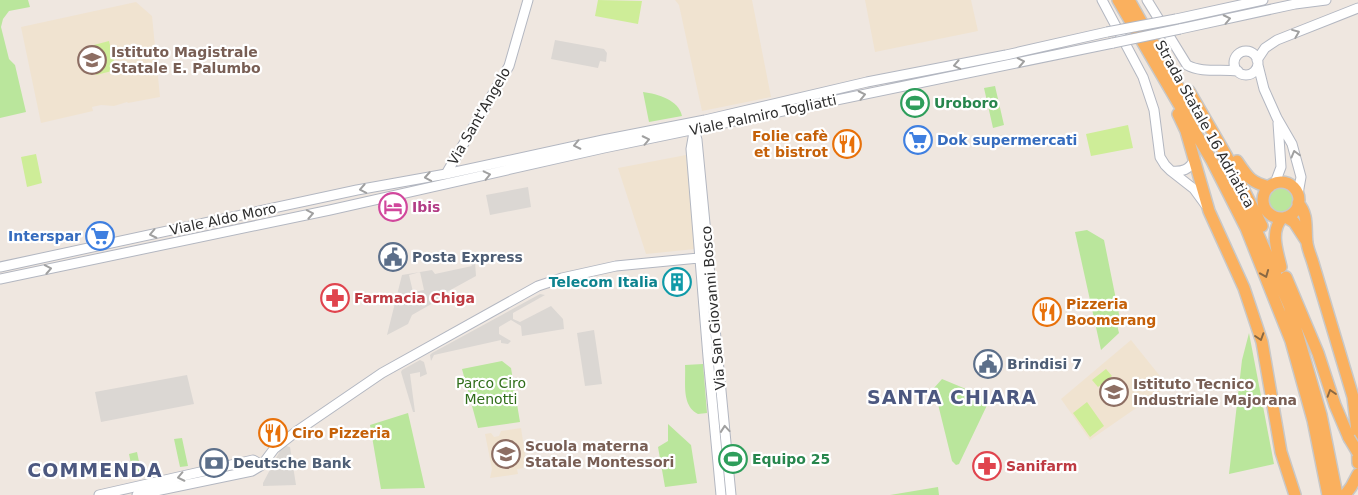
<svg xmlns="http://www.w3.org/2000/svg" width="1358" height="495" font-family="'DejaVu Sans',sans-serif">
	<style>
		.education { fill: #f0e3d0 }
		.green { fill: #bae69c }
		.pitch { fill: #ceed98 }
		.plaza { fill: #dbd7d3; fill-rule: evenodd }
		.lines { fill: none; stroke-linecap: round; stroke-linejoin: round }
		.tertiary-casing { stroke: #b3b7c1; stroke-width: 11 }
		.trunk-casing { stroke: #c8c8c8; stroke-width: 14 }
		.tertiary { stroke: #fff; stroke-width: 9 }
		.trunk { stroke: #fab05e; stroke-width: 11 }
		.tertiary-bridge-casing { stroke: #b3b7c1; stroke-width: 11; stroke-linecap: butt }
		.trunk-bridge-casing { stroke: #c8c8c8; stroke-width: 14; stroke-linecap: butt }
		.tertiary-bridge { stroke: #fff; stroke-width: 9 }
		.trunk-bridge { stroke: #fab05e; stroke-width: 11 }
		.oneway { stroke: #a0a0a0 }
		.oneway2 { stroke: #896843 }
		.labels { text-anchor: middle; stroke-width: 4.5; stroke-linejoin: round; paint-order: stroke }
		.education-label { font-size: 14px; font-weight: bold; fill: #785e54; stroke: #fff; text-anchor: start }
		.leisure-label { font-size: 14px; font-weight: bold; fill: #27864d; stroke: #fff; text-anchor: start }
		.street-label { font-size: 14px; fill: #2d2d2d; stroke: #fff }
		.food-label { font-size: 14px; font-weight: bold; fill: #c56008; stroke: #fff; text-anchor: start }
		.shop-label { font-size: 14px; font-weight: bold; fill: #366cbe; stroke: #fff; text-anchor: start }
		.hotel-label { font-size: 14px; font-weight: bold; fill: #b23c85; stroke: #fff; text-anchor: start }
		.service-label { font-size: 14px; font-weight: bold; fill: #4e5e75; stroke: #fff; text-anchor: start }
		.culture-label { font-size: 14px; font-weight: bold; fill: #0d838f; stroke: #fff; text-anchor: end }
		.health-label { font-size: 14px; font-weight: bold; fill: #be3a42; stroke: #fff; text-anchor: start }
		.park-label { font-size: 14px; fill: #306e1a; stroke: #fff }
		.district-label { font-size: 19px; font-weight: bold; letter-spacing: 1px; fill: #4c5880; stroke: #fff }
	</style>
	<rect width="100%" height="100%" fill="#efe7e0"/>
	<path class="education" d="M675,0H752L771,97L702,111L679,5Z
		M865,0H971L978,31L875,52Z
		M136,2L152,16L160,97L128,103L127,102L114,106L101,105L92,107L93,111L41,123L21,27Z
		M686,155L695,249L646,254L618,168Z
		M1131,340L1168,386L1090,440L1061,399Z
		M521,428L525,454L523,468L517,469L518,474L490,478L492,469L485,434L491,433L494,437L499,436L501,431Z"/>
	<path class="green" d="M0,0H28L30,7L9,11L3,19L1,27L9,59L15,65L26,112L0,118Z
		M995,86L1004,125L993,128L984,88Z
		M643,92C658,94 679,100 682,116L649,122Z
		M1269 200a12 12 0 1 1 24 0a12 12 0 1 1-24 0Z
		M1087,230L1104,240L1121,324L1117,325L1119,333L1101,350L1075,232Z
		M1249,333L1274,464L1229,474L1242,360Z
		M502,361L511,368L520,422L478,428L462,369Z
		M703,364L707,413L698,414C681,405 686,383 685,365Z
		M942,379L990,399L959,464L956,465L952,461L934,388Z
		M408,413L425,488L381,489L370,425Z
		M668,424L691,445L697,483L665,487L658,447L668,441Z
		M182,438L188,466L180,467L174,439Z
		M137,452L142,476L134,478L129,454Z
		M938,487L939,495H890Z"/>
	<path class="pitch" d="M598,0L642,1L638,24L595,16Z
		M109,41L116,70L96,75L90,46Z
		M1128,125L1133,148L1091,156L1086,134Z
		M36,154L42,183L27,187L21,157Z
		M1106,369L1112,376L1098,387L1092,380Z
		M1087,402L1104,426L1090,437L1073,413Z"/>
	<path class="plaza" d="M555,40L604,49L607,53L606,62L600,61L598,68L551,59Z
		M528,187L531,207L490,215L486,195Z
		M469,260L475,262L476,276L445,293L442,298L412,315L408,324L387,335L402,275L432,270L435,274L472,266ZM420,272L424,290L413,292L409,275Z
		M540,294L545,295L513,313V319L520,322L551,306L563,319L564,329L522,336L521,326L511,320L499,327V334L511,341L508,344L501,343V340L434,355L431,361L430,355L432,353Z
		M594,330L602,384L585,386L577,333Z
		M420,360L424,362L427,374L420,377V372L410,374L415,412H413L401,372L402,370Z
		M187,375L194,404L101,422L95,392Z
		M286,446L290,447L296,485L263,486V483L282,447Z"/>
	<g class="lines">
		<defs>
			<path id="tertiary" d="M1102,0L1143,77L1154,110L1160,157L1165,165L1171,171L1194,189L1205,204
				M1147,0L1187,65C1201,73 1221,69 1238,71
				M1176,19L1263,0
				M1180,29L1295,4L1326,0
				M1234 63a12 12 0 1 1 24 0a12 12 0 1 1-24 0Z
				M1257,60L1265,48L1277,40L1358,8
				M1258,65L1264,89L1277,118L1292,144L1301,177L1298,194
				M693,125L697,140L731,495
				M694,132L691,149L708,357L721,495
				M1171,171C1183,172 1188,170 1195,160
				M446,174L509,66L528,0
				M1275,183L1281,167L1278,123
				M0,267L357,190L446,174L603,140L705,120L867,82L1006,55L1107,32
				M0,279L330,210L604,148L1113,43
				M99,495L253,460L262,465
				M137,495L252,471L262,465L274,449L297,431L382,373L538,286L562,278L616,266L709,257"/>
			<path id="trunk" d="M1118,0L1212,161L1246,228L1291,341L1313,420L1328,495
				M1129,0L1189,106
				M1189,91L1226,155L1262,226
				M1178,114L1186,131L1209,211L1244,288L1262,342L1281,452L1295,495
				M1237,161C1248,177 1250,182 1269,187
				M1263 200a18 18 0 1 1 36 0a18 18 0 1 1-36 0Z
				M1236,192L1253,223L1289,305L1321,415L1337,495
				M1298,203C1309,215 1305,229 1307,243C1308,250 1311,256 1313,263L1353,397L1357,431L1358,463
				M1286,217L1294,222L1307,242
				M1281,267C1277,250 1270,232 1282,218
				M1286,277L1318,353L1335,405L1349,438
				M1345,495L1351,487L1358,474"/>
		</defs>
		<use href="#tertiary" class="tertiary-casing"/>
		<use href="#trunk" class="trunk-casing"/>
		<use href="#tertiary" class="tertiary"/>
		<use href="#trunk" class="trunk"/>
		<defs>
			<path id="tertiary-bridge" d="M1107,32L1176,19
				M1113,43L1180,29"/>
			<path id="trunk-bridge" d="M1349,438L1358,453"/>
		</defs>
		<use href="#tertiary-bridge" class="tertiary-bridge-casing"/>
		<use href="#trunk-bridge" class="trunk-bridge-casing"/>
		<use href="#tertiary-bridge" class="tertiary-bridge"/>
		<use href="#trunk-bridge" class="trunk-bridge"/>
	</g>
	<defs><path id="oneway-chevron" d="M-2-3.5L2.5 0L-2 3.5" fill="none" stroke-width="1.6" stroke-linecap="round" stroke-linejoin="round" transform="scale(1.25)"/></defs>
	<g class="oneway">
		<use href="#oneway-chevron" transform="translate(1227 19) rotate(-12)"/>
		<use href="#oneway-chevron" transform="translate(1296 33) rotate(-22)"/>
		<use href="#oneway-chevron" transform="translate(1021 62) rotate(-11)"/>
		<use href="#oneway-chevron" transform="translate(957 65) rotate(169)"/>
		<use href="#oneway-chevron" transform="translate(862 95) rotate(-12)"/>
		<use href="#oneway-chevron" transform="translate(646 140) rotate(-12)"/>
		<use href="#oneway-chevron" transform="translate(577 145) rotate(168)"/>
		<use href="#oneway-chevron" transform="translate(1295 154) rotate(-105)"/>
		<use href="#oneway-chevron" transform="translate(487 175) rotate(-13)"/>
		<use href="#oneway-chevron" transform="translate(428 177) rotate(170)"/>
		<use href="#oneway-chevron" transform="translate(363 189) rotate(169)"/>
		<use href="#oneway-chevron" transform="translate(310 214) rotate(-11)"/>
		<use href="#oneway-chevron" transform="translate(153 234) rotate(168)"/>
		<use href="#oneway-chevron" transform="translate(48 269) rotate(-11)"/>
		<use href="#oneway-chevron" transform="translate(725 429) rotate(-95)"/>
		<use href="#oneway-chevron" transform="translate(181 477) rotate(168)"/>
	</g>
	<g class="oneway2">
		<use href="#oneway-chevron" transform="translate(1265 274) rotate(68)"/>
		<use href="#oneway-chevron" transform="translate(1260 337) rotate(72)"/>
		<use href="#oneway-chevron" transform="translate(1331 393) rotate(-108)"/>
	</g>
	<defs>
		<symbol id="school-ring" viewBox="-11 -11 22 22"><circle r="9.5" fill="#fff" stroke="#8d6e63" stroke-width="1.5"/><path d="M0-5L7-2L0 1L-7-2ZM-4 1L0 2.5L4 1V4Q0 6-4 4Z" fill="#8d6e63"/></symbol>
		<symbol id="stadium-ring" viewBox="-11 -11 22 22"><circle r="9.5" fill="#fff" stroke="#2e9e5b" stroke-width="1.5"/><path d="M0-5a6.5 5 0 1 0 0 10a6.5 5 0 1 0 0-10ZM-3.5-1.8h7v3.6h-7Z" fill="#2e9e5b"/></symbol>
		<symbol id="supermarket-ring" viewBox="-11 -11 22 22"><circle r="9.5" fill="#fff" stroke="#3f7fe0" stroke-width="1.5"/><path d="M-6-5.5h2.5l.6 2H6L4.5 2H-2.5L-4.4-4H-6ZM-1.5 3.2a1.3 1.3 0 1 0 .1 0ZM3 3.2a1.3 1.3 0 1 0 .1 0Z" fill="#3f7fe0"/></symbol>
		<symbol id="restaurant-ring" viewBox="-11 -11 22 22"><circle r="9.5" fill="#fff" stroke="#e8710a" stroke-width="1.5"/><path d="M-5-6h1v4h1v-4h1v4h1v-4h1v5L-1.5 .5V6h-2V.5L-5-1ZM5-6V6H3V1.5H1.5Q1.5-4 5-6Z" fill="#e8710a"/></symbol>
		<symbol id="hotel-ring" viewBox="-11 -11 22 22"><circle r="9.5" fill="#fff" stroke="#d1479c" stroke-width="1.5"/><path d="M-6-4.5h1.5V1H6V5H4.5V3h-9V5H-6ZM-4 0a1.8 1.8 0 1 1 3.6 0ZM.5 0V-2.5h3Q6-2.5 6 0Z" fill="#d1479c"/></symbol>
		<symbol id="civic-ring" viewBox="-11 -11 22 22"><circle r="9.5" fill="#fff" stroke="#5c6f8a" stroke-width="1.5"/><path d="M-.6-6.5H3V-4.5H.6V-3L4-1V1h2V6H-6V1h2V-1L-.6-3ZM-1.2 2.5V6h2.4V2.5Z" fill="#5c6f8a"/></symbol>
		<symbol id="building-ring" viewBox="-11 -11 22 22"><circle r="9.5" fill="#fff" stroke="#0f9aa8" stroke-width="1.5"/><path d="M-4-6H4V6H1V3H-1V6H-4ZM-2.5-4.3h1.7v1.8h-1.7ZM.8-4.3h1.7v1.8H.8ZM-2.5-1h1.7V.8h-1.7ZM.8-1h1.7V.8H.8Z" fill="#0f9aa8"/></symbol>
		<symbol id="pharmacy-ring" viewBox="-11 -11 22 22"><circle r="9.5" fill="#fff" stroke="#e0444e" stroke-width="1.5"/><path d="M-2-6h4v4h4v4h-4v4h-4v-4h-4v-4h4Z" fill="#e0444e"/></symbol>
		<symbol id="bank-ring" viewBox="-11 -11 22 22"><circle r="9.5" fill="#fff" stroke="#5c6f8a" stroke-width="1.5"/><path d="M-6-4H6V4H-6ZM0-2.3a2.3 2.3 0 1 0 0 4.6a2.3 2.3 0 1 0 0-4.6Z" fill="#5c6f8a"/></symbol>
	</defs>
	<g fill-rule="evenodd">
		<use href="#school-ring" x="76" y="44" width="32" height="32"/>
		<use href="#stadium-ring" x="899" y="87" width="32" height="32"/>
		<use href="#supermarket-ring" x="902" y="124" width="32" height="32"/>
		<use href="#restaurant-ring" x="831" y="128" width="32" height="32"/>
		<use href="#hotel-ring" x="377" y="191" width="32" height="32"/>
		<use href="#supermarket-ring" x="84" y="220" width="32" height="32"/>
		<use href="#civic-ring" x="377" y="241" width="32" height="32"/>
		<use href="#building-ring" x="661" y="266" width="32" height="32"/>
		<use href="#pharmacy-ring" x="319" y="282" width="32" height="32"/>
		<use href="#restaurant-ring" x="1031" y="296" width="32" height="32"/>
		<use href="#civic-ring" x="972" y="348" width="32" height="32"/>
		<use href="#school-ring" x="1098" y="376" width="32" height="32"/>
		<use href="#restaurant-ring" x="257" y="417" width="32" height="32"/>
		<use href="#school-ring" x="490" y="438" width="32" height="32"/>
		<use href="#stadium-ring" x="717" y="443" width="32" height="32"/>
		<use href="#bank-ring" x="198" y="447" width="32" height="32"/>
		<use href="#pharmacy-ring" x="971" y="450" width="32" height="32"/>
	</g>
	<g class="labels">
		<g class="education-label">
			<text x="111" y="57">Istituto Magistrale<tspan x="111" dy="16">Statale E. Palumbo</tspan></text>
			<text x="1133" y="389">Istituto Tecnico<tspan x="1133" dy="16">Industriale Majorana</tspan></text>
			<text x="525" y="451">Scuola materna<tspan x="525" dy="16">Statale Montessori</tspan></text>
		</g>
		<g class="leisure-label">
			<text x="934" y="108">Uroboro</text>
			<text x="752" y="464">Equipo 25</text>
		</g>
		<g class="street-label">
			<text transform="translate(763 115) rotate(-12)" y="5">Viale Palmiro Togliatti</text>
			<text transform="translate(479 116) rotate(-60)" y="5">Via Sant'Angelo</text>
			<text transform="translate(1205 124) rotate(61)" y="5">Strada Statale 16 Adriatica</text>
			<text transform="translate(223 219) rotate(-12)" y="5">Viale Aldo Moro</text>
			<text transform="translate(713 308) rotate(-95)" y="5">Via San Giovanni Bosco</text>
		</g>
		<g class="food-label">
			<text x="828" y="141" text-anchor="end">Folie cafè<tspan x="828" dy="16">et bistrot</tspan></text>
			<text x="1066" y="309">Pizzeria<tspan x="1066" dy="16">Boomerang</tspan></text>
			<text x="292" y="438">Ciro Pizzeria</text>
		</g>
		<g class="shop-label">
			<text x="937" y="145">Dok supermercati</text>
			<text x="81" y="241" text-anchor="end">Interspar</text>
		</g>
		<g class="hotel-label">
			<text x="412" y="212">Ibis</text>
		</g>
		<g class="service-label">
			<text x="412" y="262">Posta Express</text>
			<text x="1007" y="369">Brindisi 7</text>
			<text x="233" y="468">Deutsche Bank</text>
		</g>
		<g class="culture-label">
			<text x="658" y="287">Telecom Italia</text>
		</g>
		<g class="health-label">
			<text x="354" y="303">Farmacia Chiga</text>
			<text x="1006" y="471">Sanifarm</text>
		</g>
		<g class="park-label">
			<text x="491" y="388">Parco Ciro<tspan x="491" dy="16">Menotti</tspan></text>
		</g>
		<g class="district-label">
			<text x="952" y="404">SANTA CHIARA</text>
			<text x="95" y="477">COMMENDA</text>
		</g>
	</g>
</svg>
